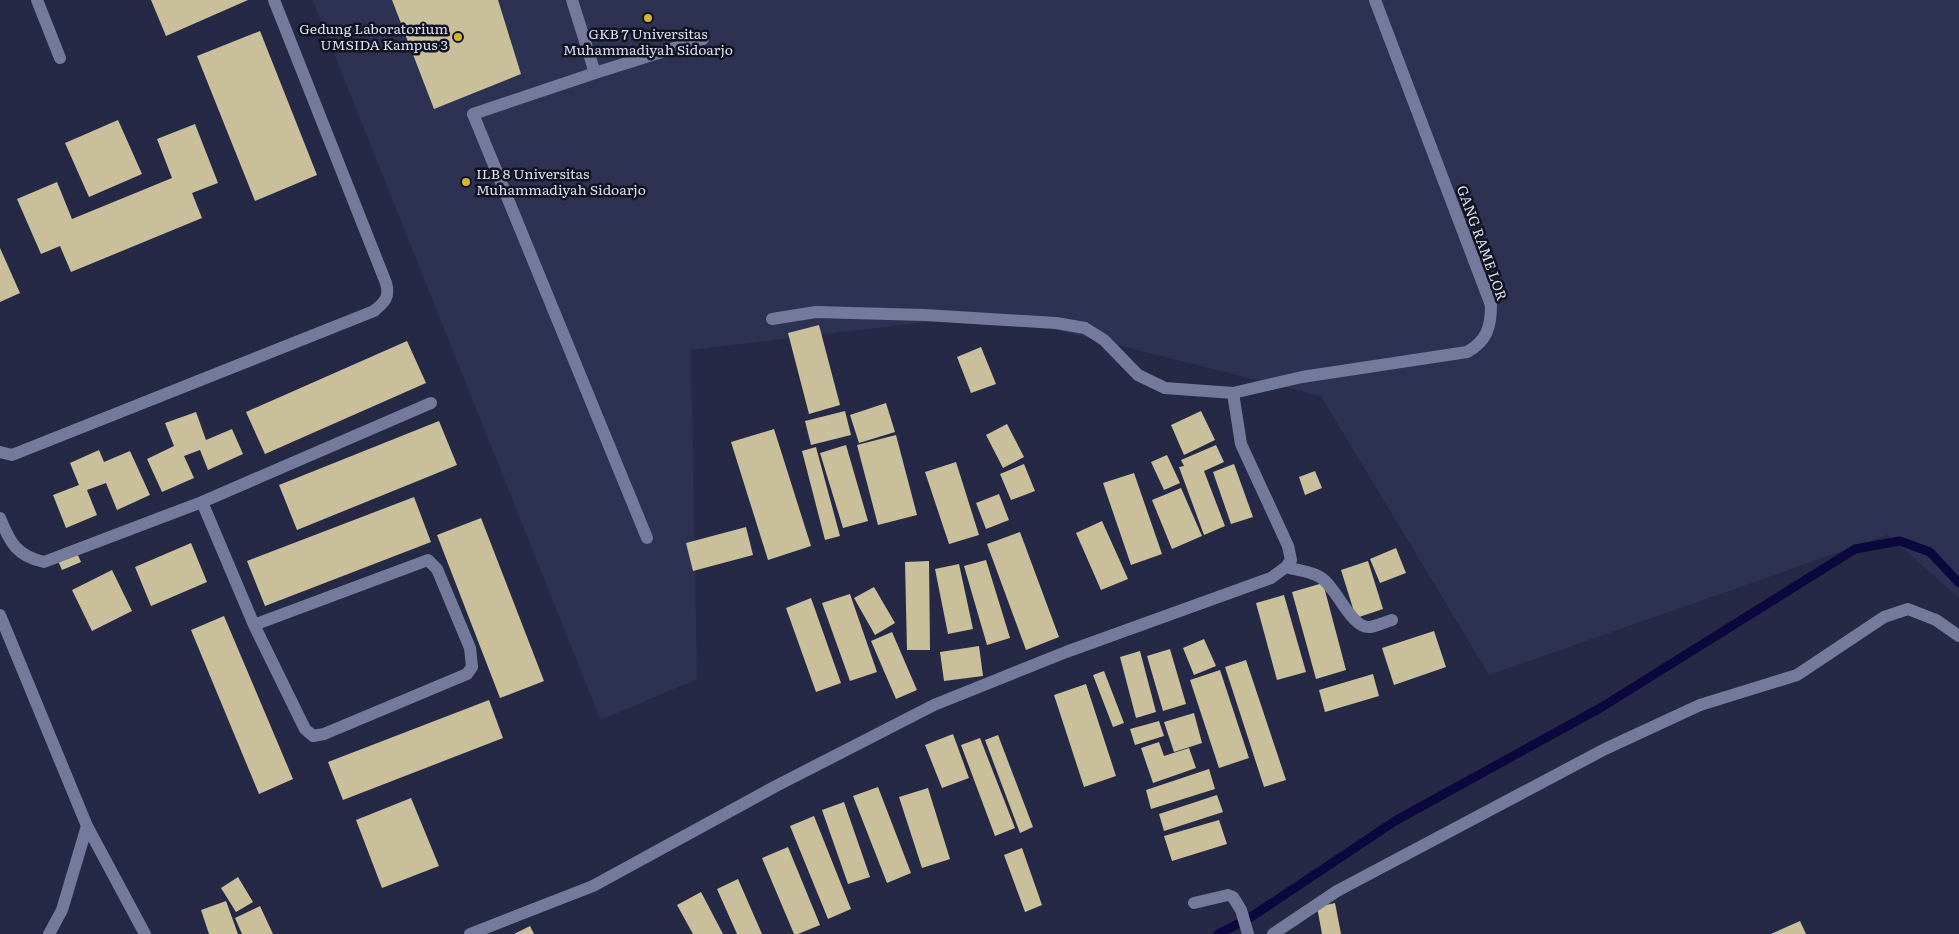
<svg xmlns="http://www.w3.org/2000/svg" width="1959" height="934" font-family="Literata,serif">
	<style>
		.built { fill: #2d3253 }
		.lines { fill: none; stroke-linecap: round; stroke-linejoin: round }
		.stream { stroke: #0c073c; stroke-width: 9 }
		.building { fill: #c9c09b }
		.lane { stroke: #747a9b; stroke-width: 12 }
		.street { stroke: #747a9b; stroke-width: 12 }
		.poi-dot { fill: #d3b635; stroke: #111320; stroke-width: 2 }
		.labels { text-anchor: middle; stroke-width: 5; stroke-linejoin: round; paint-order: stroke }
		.poi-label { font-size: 14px; fill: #dadef0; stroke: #111320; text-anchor: end }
		.street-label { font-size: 14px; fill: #dadef0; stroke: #111320 }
	</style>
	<rect width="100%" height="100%" fill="#252945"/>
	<path class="built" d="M313,0H1959V598L1888,535L1489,675L1321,396L993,314L691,350L697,679L601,720Z"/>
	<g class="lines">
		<path class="stream" d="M1248,919L1395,821L1602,707L1855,549L1900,541L1930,552L1959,583
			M1218,934L1240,923"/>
	</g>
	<path class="building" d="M151,0H248L166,36Z
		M392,0H498L521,74L434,109Z
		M260,31L317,175L255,201L197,56Z
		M118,120L142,174L89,197L65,143Z
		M195,124L218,183L192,193L202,218L71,272L60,246L41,254L17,199L57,182L72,219L172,178L157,139Z
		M0,248L20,293L0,302Z
		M819,325L840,405L809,414L788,333Z
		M407,341L426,383L265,454L246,412Z
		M981,347L996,384L971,393L957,357Z
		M886,403L895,432L859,443L850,415Z
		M845,411L851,435L811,445L805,421Z
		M1201,411L1215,440L1184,455L1171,425Z
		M196,412L206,440L232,429L243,454L208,470L200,450L184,456L194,478L162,492L147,459L174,446L165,423Z
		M439,421L457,465L297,530L279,485Z
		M1007,424L1024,457L1003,468L986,435Z
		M774,429L811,546L768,560L731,442Z
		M896,435L917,515L878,525L857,445Z
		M846,445L868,521L843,528L820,453Z
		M1216,445L1224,462L1204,471L1225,526L1204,535L1179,467L1184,466L1181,460Z
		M816,447L840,536L825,540L802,451Z
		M99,450L104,462L130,451L150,495L117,510L106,483L87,490L97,515L66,528L53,495L79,485L70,463Z
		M1167,455L1180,483L1164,490L1151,462Z
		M956,462L979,535L949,544L925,472Z
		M1024,464L1035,491L1011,500L1000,474Z
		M1234,464L1253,517L1231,524L1213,472Z
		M1315,471L1322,488L1305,495L1299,477Z
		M1134,473L1162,554L1131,565L1103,483Z
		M1181,488L1202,536L1172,549L1152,500Z
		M999,494L1009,520L986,529L976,503Z
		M414,497L431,542L265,606L247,561Z
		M481,518L544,681L500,698L437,535Z
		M1102,521L1128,579L1101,590L1076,533Z
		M746,527L753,555L693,571L686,543Z
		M1020,532L1059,637L1026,650L987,544Z
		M191,543L207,582L151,606L135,567Z
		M1396,548L1406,573L1380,583L1370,559Z
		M77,553L81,562L62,570L58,561Z
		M986,560L1010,638L987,645L964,566Z
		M929,561L930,650H907L905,562Z
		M1368,561L1383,609L1356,618L1341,570Z
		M959,564L973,629L948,634L935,569Z
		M112,570L132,611L92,631L72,590Z
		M1323,583L1346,670L1316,679L1292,592Z
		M874,587L895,623L875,635L854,598Z
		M850,594L877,672L850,681L822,603Z
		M1284,595L1306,672L1277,680L1256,603Z
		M811,598L841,683L816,692L786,608Z
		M224,616L293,779L259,794L191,630Z
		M1434,631L1446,667L1394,685L1382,648Z
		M892,632L917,690L896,699L871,641Z
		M1204,639L1216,666L1194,675L1183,648Z
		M979,646L983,676L944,681L940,652Z
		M1170,649L1186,704L1163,711L1147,656Z
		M1140,651L1156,712L1136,718L1120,657Z
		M1246,660L1286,780L1264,787L1225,667Z
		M1220,670L1249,758L1219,768L1190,680Z
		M1104,671L1124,723L1113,727L1093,675Z
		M1373,674L1379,696L1325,712L1319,690Z
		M1086,684L1116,776L1084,787L1054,695Z
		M489,700L503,738L343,800L328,762Z
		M1194,713L1202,743L1174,752L1164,722Z
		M1159,721L1164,736L1135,745L1130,729Z
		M953,734L969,778L942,788L925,745Z
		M998,735L1033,827L1020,833L985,740Z
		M980,738L1015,828L995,836L961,745Z
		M1159,742L1164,756L1189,748L1196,768L1153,783L1141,748Z
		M1209,769L1215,789L1151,809L1146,790Z
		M878,787L911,873L887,883L853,796Z
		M928,788L950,859L922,868L899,797Z
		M1217,795L1223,812L1164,831L1159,814Z
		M411,798L439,866L382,888L356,820Z
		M844,802L870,877L848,884L822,810Z
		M814,816L851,909L828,919L790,826Z
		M1219,820L1227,844L1172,861L1164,836Z
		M788,847L820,925L798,934H794L762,858Z
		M1022,848L1042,905L1025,912L1004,855Z
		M238,877L253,902L236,912L221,888Z
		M738,879L762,934H737L717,889Z
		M701,892L723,934H693L677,905Z
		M226,901L238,934H209L201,910Z
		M1335,903L1341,934H1322L1317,907Z
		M260,906L273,934H242L235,918Z
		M1800,921L1806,934H1771Z
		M530,926L534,934H514Z"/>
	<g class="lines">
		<path class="lane" d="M37,0L60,58
			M572,0L595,73L473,114L647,538
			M595,73L703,39
			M0,452L12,455L374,311C385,302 390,297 386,283L274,0
			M202,502L254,625L305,729L313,736L324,734L467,674L472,667L470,648L437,569L428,560L254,625
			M0,518C10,543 17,556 44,562L202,502L431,403"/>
		<path class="street" d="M772,319L816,312L925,315L1056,323L1085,328L1104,340L1138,375L1165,388L1233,393L1302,377L1467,352C1487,341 1491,327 1491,305L1375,0
			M1286,567C1296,570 1311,571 1320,577C1337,587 1351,629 1370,627C1377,626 1385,622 1392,620
			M0,615L87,826L145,934
			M1194,903L1228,895L1233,897L1241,910L1248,934
			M49,934L62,910L87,826
			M470,934L593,886L776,786L934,705L1066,652L1271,578L1286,567L1291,560L1288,546L1241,444L1233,393
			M1273,934L1337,891L1605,749L1700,705L1797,675L1884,617L1908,609L1936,620L1959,636"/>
	</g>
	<g class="poi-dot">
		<circle cx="648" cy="18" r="5"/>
		<circle cx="458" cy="37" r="5"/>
		<circle cx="466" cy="182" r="5"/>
	</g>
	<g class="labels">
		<g class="poi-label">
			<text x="448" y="34">Gedung Laboratorium<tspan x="448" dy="16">UMSIDA Kampus 3</tspan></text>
			<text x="648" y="39" text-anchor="middle">GKB 7 Universitas<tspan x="648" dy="16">Muhammadiyah Sidoarjo</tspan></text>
			<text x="476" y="179" text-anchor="start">ILB 8 Universitas<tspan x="476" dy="16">Muhammadiyah Sidoarjo</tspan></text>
		</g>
		<g class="street-label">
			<text transform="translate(1482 243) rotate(70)" y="5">GANG RAME LOR</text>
		</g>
	</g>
</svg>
